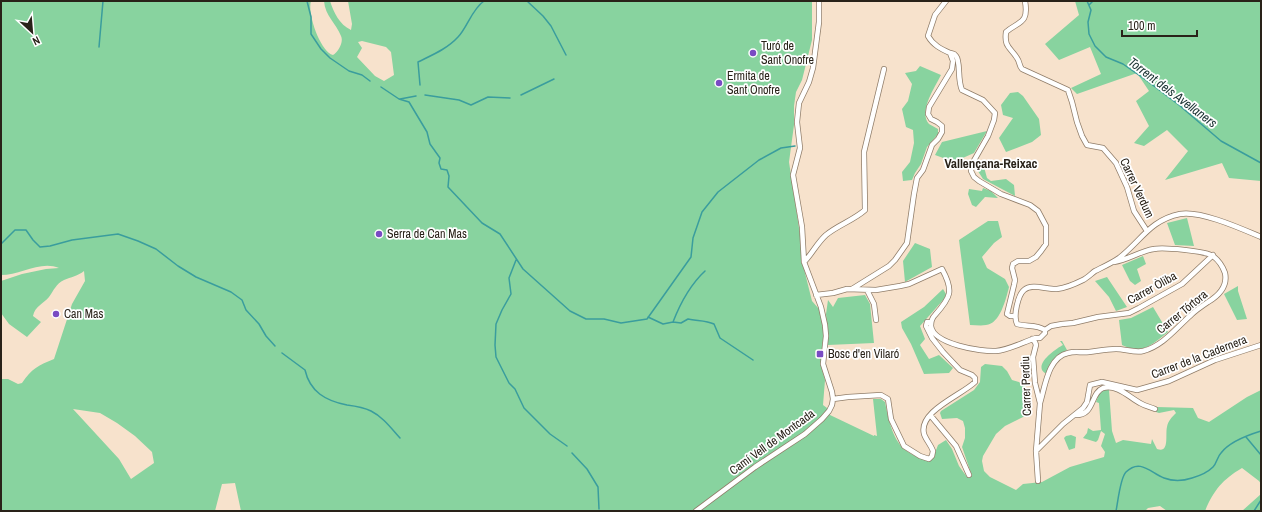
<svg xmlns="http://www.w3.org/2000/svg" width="1262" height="512" font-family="'Archivo Narrow',sans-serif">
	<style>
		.green { fill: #88d39f; fill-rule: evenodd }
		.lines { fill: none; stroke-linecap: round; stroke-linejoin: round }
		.stream { stroke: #3a9d9d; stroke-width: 1.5 }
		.minor-casing { stroke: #907d69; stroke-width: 6 }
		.minor { stroke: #fff; stroke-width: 4.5 }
		.poi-dot { fill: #794bc3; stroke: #fff; stroke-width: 1.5 }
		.labels { text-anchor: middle; stroke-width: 3.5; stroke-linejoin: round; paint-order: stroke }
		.poi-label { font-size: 12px; fill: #292219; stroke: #fff; text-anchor: start }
		.street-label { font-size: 12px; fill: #292219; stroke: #fff }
		.water-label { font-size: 13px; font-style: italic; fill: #1b3333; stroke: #fff }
		.neighbourhood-label { font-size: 13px; font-weight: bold; fill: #292219; stroke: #fff }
	</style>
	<rect width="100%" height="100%" fill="#f7e2cc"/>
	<path class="green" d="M1,1H311C307,13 320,51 333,55C338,52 344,42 341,36C336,23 325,16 324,1H330C334,13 339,24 351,30L352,24L348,1H812V40L802,80L796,92L794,106V125L789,162L801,241L802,261L812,301L819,309L824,332L821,355V366L825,380L823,405L827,408L830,415L874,436V435L877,436L873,399H881L885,402C888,417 892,438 904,449C910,454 919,458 927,461L933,458L938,445L946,440L952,449L959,466L967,477L972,476L962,447L965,438V428L963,421L957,418L942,419L940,413L941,411L974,390L980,382L981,367L985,364L1002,366L1007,371L1012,380L1019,382L1025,387L1031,406L1030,411L1025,416L1005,426L996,434L983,456L982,461L984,471L990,477L1016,490L1023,484L1042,482L1070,467L1104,457L1105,452L1101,446L1105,434L1101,431L1098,440L1096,442L1083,438L1087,433L1088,428L1093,431L1101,430L1099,403L1096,402L1099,394L1104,389L1109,390L1112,431L1116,443L1123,440L1151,444L1152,439L1157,449C1170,454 1165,434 1167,427C1168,421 1172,417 1176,413L1174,410L1159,413L1156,412L1157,407L1193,408L1198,418L1209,422L1247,397L1261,390V484L1259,481L1242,468C1222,480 1214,490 1205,511H1167L1160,506L1148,508L1145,511H241L235,483L222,484L215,511H1V379H8L18,384L22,383C31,369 39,365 54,359L72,304L85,281L84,271C78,276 71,277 64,280C56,284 54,290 49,297C43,304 35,306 33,316L41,322L27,337L9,324L1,313V281L22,274L46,269L59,268C41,260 20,275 1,275ZM362,41L386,47L391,52L394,75L384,81L375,76L357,57L362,48L358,42ZM73,409L100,413L117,423L135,436L152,452L154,463L131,479L119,459Z
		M1075,1H1261V181L1229,178L1222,163L1165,180L1188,151L1167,130L1144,146L1134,143L1149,126L1136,101L1149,91L1137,73L1077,94L1071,88L1101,74L1090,47L1059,60L1045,44L1079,15Z
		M920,66L941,75C935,87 918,112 929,124C932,126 935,127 938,129V134L927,147L921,164L915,173L912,180L903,181L902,172L910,162L914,143L913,130L906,127L902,109L908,101L912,84L905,73L916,71Z
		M1018,92L1023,96L1039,119L1041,135L1032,142L1006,152L999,138L1013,118L1003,115L1001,105L1010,93Z
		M987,131L974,153L956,161L946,159L935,155L942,142Z
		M985,160L984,167L987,178L991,181L1006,179L1014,185L1015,196L983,179L976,168L978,161Z
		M983,188L991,191L998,198L985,197L976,207L972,205L968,194L969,189L982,191Z
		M1187,218L1194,246L1175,245L1167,223Z
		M988,221H998L1002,237L994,243L982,257L987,268L1005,279L1009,287C1006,299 1000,324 986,325C981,326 975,325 970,325L959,240Z
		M915,243L930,249L932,267L905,282L903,261Z
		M1143,256L1146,264L1137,269L1141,281L1135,285L1130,281L1122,265Z
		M1107,277L1127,307L1116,311L1109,297L1095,281Z
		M1238,286V291L1247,319L1237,320L1224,294Z
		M943,289L946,294L944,299L920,326L925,339L920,345L929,359L939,355L953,368L949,373L924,374L911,344L902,328L901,322L924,307Z
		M865,295L870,304L874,343L828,345L826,314L828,300L833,307L838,298Z
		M1153,307L1168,332C1160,338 1149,349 1138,349C1133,350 1127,347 1122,345L1119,320L1131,318Z
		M1060,341H1062L1067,350L1060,354L1047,374C1045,373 1043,372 1042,370C1038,361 1057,348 1063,345Z
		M1071,435L1076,437L1075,448L1069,450L1064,438L1066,436Z
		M1261,494V511H1242Z"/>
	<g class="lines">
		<path class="stream" d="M307,1L311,17V34L321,49L330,58L349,71L362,75L370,81
			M527,1L543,16L551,26L566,55
			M1087,1L1091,10L1088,22L1089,34L1095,46L1106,57L1123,64L1146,80L1179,105L1221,141L1261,163
			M1089,5L1093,1
			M99,47L103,1
			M420,85L418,62C432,55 447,49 458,37C467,28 472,9 484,1
			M381,87L399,99L409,102L427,132L430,144L440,158L439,163L441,169L447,170L449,176L448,187L482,223L500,234L523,269L570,311L586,319H604L621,323L647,319L691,257L693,238L702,212L718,192L759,160L781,148L795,146
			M425,95L459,100L471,105L488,97L510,98
			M521,95L554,79
			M400,99L416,96
			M1,244L15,230H26L33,240L40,247L50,246L72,240L118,234L138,241L156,249L178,266L196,277L231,292L242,300L246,310L259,324L266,336L275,346
			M516,260L509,278L511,294L502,310L496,324L495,345L496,357L509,383L515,389L524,408L550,434L567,446
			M648,317L663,324L673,322L681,323L688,319C697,321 706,320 714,324L720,338L753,360
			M673,322C680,304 691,284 705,271
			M282,353L305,370C310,392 326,401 347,405C355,406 363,407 371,411C383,417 391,428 400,438
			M1246,437L1261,455
			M572,453L587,469L598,487L599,509
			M1116,511C1118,502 1120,478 1126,472C1140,458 1151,473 1164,478C1172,481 1183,481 1192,478C1199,476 1208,472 1213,467C1217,463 1217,457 1221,453C1229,442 1248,435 1261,431
			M1254,511L1261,500"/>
		<defs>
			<path id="minor" d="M946,1L935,15L928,36C933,45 941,49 950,53C954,54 954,53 956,56C961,62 957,79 962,90L983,100L995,113L994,120L988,136L972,164L971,171L974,177L979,181L1001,194L1030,205L1038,211L1046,226V244L1041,251L1036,257L1029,261H1018L1013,264L1012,268L1015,280L1014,285L1007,314L1010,316H1014
				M1025,1C1029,24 1019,21 1006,32C1004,47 1010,47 1017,58C1020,62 1019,66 1022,69L1068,90L1072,102L1077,122L1082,136L1087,145L1103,148L1116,163L1127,187L1134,211L1147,231
				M804,262C812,254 817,243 826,235C838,225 854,220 865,210L864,152L884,69
				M852,289L889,266L895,260L907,243L914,194L917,178L923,170L932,145L938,139L942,132V126L937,122L931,119L928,114L929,107L952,69L953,61L950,53
				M867,290L874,304L876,320
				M816,295L833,293L847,289L876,290L900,286L909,284L942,269C954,291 951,297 935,315C932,318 931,321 931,326C933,344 981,352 996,351C1009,350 1023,342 1036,338H1040L1045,333V330C1036,324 1026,327 1017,324C1013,316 1018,295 1024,290C1032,283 1048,290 1057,289C1066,288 1075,284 1083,280C1087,278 1091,274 1095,271C1103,267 1112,263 1119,258C1141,241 1150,220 1180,214C1200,210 1242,229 1261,237
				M1045,330L1051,326L1062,324L1073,323L1098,317L1129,313L1139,308L1182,284L1213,255
				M1032,339L1035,342L1036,345L1033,357L1035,383L1040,403L1036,451L1038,481
				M833,399L848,397L881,395L888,399L891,419L904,446L920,456L929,459L932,456L933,451C931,445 926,440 924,434C918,411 962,395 975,382V378L972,375L960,370L943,352L932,338L926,326L927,322L931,323
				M1040,403C1045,387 1048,357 1068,353C1075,351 1082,353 1089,352C1098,351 1107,349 1116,349C1125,349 1135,353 1143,351C1163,346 1177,327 1191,315C1196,310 1202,306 1208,302C1218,296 1228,287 1225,273C1223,267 1218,260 1213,256C1206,251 1163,247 1154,249C1140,251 1128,260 1114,262
				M1075,415C1095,416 1090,393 1103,388C1117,384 1129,397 1140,403C1145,406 1150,407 1155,409
				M931,416L956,446L969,475
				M1036,451L1063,424L1083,408L1087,402L1090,385L1102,382L1137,390L1169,381L1215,360L1261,345
				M696,511L755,467L805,434L822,419L829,411L832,405L833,399L832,392L823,364L826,336L825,325L821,307L804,262L802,227L793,175L800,148L797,122L799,103L809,82L813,68L819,22V1"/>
		</defs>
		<use href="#minor" class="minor-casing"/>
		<use href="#minor" class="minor"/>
	</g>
	<g class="poi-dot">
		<circle cx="753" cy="53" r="4"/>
		<circle cx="719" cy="83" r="4"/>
		<circle cx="379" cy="234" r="4"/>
		<circle cx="56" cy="314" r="4"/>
		<rect x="816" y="350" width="8" height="8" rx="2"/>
	</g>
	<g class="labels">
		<g class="poi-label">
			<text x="761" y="50">Turó de<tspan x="761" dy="14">Sant Onofre</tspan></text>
			<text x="727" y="80">Ermita de<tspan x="727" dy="14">Sant Onofre</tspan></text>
			<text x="387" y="238">Serra de Can Mas</text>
			<text x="64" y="318">Can Mas</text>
			<text x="828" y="358">Bosc d'en Vilaró</text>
		</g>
		<g class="street-label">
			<text transform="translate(1137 188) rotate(65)" y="4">Carrer Verdum</text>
			<text transform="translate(1152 288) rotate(-29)" y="4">Carrer Òliba</text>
			<text transform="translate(1182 312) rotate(-39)" y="4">Carrer Tórtora</text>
			<text transform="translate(1199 357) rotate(-21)" y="4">Carrer de la Cadernera</text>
			<text transform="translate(1026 386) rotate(-92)" y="4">Carrer Perdiu</text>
			<text transform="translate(772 442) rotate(-36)" y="4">Camí Vell de Montcada</text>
		</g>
		<g class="water-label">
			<text transform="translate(1173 92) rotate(37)" y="5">Torrent dels Avellaners</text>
		</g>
		<g class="neighbourhood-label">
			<text x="991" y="168">Vallençana-Reixac</text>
		</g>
	</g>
	<rect width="1262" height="512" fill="none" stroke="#292219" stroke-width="4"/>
	<g transform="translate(32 32) rotate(154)" stroke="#ffffff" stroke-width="3" paint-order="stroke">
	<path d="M0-3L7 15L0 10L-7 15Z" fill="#292219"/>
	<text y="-6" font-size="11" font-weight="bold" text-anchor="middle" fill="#292219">N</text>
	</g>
	<path d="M1122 30v6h75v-6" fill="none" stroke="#292219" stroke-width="2"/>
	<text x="1128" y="30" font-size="12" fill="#292219" stroke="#ffffff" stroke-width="3" paint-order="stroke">100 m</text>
</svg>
